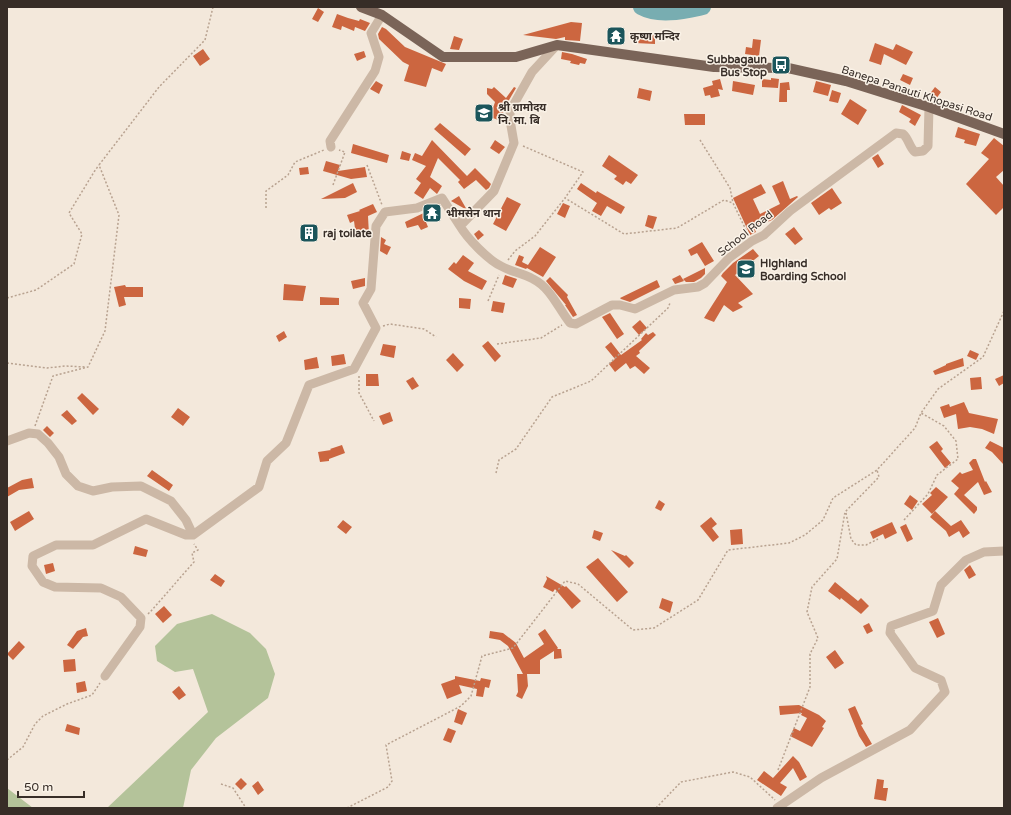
<svg xmlns="http://www.w3.org/2000/svg" width="1011" height="815" font-family="'Varela Round','Noto Sans Devanagari',sans-serif">
	<style>
		.green { fill: #b4c39a }
		.lines { fill: none; stroke-linecap: round; stroke-linejoin: round }
		.river { stroke: #78adb1; stroke-width: 16 }
		.building { fill: #cc6640 }
		.path { stroke: #b8a290; stroke-width: 1.5; stroke-dasharray: 2 2; stroke-linecap: butt }
		.street { stroke: #ccb8a6; stroke-width: 9 }
		.primary { stroke: #7a6458; stroke-width: 10 }
		.labels { text-anchor: middle; stroke-width: 3; stroke-linejoin: round; paint-order: stroke }
		.poi-label { font-size: 11px; font-weight: bold; fill: #372d27; stroke: #faf2e7; text-anchor: start }
		.street-label { font-size: 11px; fill: #372d27; stroke: #faf2e7 }
	</style>
	<rect width="100%" height="100%" fill="#f3e8db"/>
	<path class="green" d="M212,614L250,633L266,649L275,674L268,698L216,738L191,770L183,808H107L208,712L193,669L175,672L157,661L155,646L177,624Z
		M7,788L33,808H7Z"/>
	<g class="lines">
		<path class="river" d="M641,7C659,17 684,11 703,7"/>
	</g>
	<path class="building" d="M318,8L324,12L318,22L312,19Z
		M337,14L348,18L359,21L360,19L370,23L365,31L355,27L354,31L342,26L341,30L332,27Z
		M571,22L582,23L580,41L565,40V37L556,39L523,35Z
		M382,27L386,29L405,47L446,64L442,72L432,68L426,87L404,81L409,65L403,62L379,39L378,34Z
		M635,33L655,34V44L635,43Z
		M454,36L463,39L459,50L450,49Z
		M753,39L761,40L759,56L745,54L746,47L752,48Z
		M875,43L893,50L896,44L913,52L906,65L884,54L881,65L869,61Z
		M203,49L210,59L200,66L193,56Z
		M364,51L366,57L357,61L354,54Z
		M562,52L572,54L587,59L585,64L580,63L579,65L570,63L571,61L561,59Z
		M903,74L913,78L910,85L900,80Z
		M771,78L779,79L778,88L762,87V79L771,80Z
		M720,79L723,90L718,89L720,96L711,98L710,95L705,96L703,88L713,85L712,81Z
		M376,81L383,85L379,94L370,89Z
		M733,81L755,85L753,95L732,91Z
		M816,81L831,85L828,96L813,92Z
		M789,82L790,90H787V102H779L780,83Z
		M494,87L506,98L514,87L516,88L502,112L504,113V122L490,117L495,102L487,94V88L492,89Z
		M935,87L941,92L936,99L929,95Z
		M639,88L652,91L650,101L637,98Z
		M832,90L841,93L838,103L829,101Z
		M850,99L867,110L858,125L841,114Z
		M902,105L921,115L915,126L909,122L911,119L899,112Z
		M684,114H705V125H685Z
		M440,123L471,149L465,156L434,129Z
		M958,127L980,134L976,146L964,143L965,140L955,137Z
		M994,138L1004,146V170L996,177L1004,186V207L996,215L966,184L989,159L981,153Z
		M432,140L467,176L475,168L491,184L489,188L486,190L476,180L464,189L458,182L460,180L438,158L430,177L442,186L437,194L430,188L423,199L414,193L421,183L416,179L426,166L412,160L415,153L422,156Z
		M495,140L505,147L499,154L490,148Z
		M353,144L389,155L387,163L351,153Z
		M402,151L411,154L409,161L400,159Z
		M878,154L884,164L878,168L872,158Z
		M609,155L638,175L631,184L626,181L623,185L614,179L617,176L602,166Z
		M326,161L340,165L338,171L365,167L367,177L351,179L323,171Z
		M308,167L309,174L300,175L299,168Z
		M783,181L790,199L797,196L798,197L772,220L754,228L756,232L750,235L733,198L761,184L766,193L753,199L760,214L780,204L772,186Z
		M353,183L357,192L345,198L321,199Z
		M581,183L596,193L597,191L625,207L621,214L607,206L601,216L592,211L597,203L577,189Z
		M832,188L842,203L831,210L829,208L819,215L811,203Z
		M459,196L467,210L451,201Z
		M507,197L521,204L506,231L493,224Z
		M563,203L570,206L565,218L557,214Z
		M373,204L377,212L368,216L369,235L356,236L354,221L350,223L347,215L360,211L359,210Z
		M434,208L438,216L426,222L428,227L421,230L418,225L407,228L405,222Z
		M648,215L657,217L653,229L645,226Z
		M794,227L803,239L795,245L785,234Z
		M313,228L315,235L306,238L304,230Z
		M479,230L484,235L478,240L474,234Z
		M381,237L386,240L384,244L391,247L387,255L380,251Z
		M702,242L714,261L705,266L697,253L691,256L688,250Z
		M540,247L556,257L543,277L527,268L526,269L515,265L519,255L524,257L522,262L528,265Z
		M753,249L759,256L735,275L753,294L738,303L743,307L733,312L724,305L714,322L704,318L727,282L721,276L723,273L733,263Z
		M463,255L474,263L468,271L487,281L482,290L464,281L448,269L454,262L456,264Z
		M705,268V274L701,278L694,282H686L683,279Z
		M505,275L517,279L513,288L502,284Z
		M680,275L684,281L675,284L672,279Z
		M550,277L568,295L567,297L577,315L573,317L565,305H566L546,281Z
		M365,278V286L353,289L351,281Z
		M657,280L660,287L630,302L621,299L620,298Z
		M284,284L306,286L303,301L283,300Z
		M125,285L126,287H143V297H124L126,305L119,307L114,287Z
		M320,297L339,298V305H320Z
		M459,298L471,299L470,309L459,308Z
		M493,301L505,303L503,313L491,311Z
		M610,313L624,334L617,339L602,317Z
		M640,320L647,328L639,335L632,327Z
		M284,331L287,337L279,342L276,336Z
		M653,332L656,335L639,351L640,353L636,356L650,368L644,374L635,366L630,369L626,363L615,372L609,364L615,359L605,347L611,342L621,355L642,340L641,339L646,333L648,335Z
		M488,341L501,356L495,362L482,346Z
		M383,344L396,346L394,358L380,355Z
		M970,350L979,354L976,360L967,356Z
		M453,353L464,365L457,372L446,360Z
		M344,354L346,364L332,366L331,356Z
		M317,357L319,368L305,370L304,360Z
		M963,358L964,366L935,375L933,371L946,365V364Z
		M366,374H378L379,386H366Z
		M1004,375V383L999,386L995,379Z
		M413,377L419,386L412,390L406,381Z
		M981,377L982,389L971,390L970,378Z
		M82,393L99,409L93,415L77,398Z
		M964,402L969,413L998,419L994,434L982,429L970,427L958,429L956,414L944,418L940,407L949,404L950,407Z
		M178,408L190,417L183,426L171,417Z
		M67,410L77,421L72,425L61,415Z
		M390,412L393,421L383,425L379,416Z
		M47,426L54,433L50,437L43,430Z
		M937,441L943,449L941,451L951,463L945,468L929,447Z
		M990,441L1004,448V465L992,452L985,448Z
		M342,445L345,453L329,459V461L320,462L318,452L331,450L330,449Z
		M973,459H976L985,482L986,481L992,492L984,495L978,482L964,495L977,507V510L974,514L954,494L959,488L951,481L960,472L962,474L973,470L969,463Z
		M152,470L173,485L169,491L147,476Z
		M32,478L34,488L19,490L7,497V488L22,480Z
		M936,487L948,497L932,514L922,504L932,495L930,493Z
		M910,495L918,501L912,510L904,504Z
		M659,500L665,504L661,511L655,508Z
		M29,511L34,519L15,531L10,522Z
		M935,511L951,526L961,520L970,533L963,538L959,531L949,537L946,531L930,517Z
		M711,517L717,524L712,528L719,537L713,542L700,526Z
		M343,520L352,527L346,534L337,527Z
		M892,522L897,533L885,539L883,534L873,539L870,532Z
		M906,524L913,539L907,542L900,527Z
		M742,529L743,544L731,545L730,530Z
		M594,530L603,533L600,541L592,538Z
		M135,546L148,550L146,557L133,554Z
		M611,550L625,556L626,555L634,563L629,568Z
		M598,558L628,592L617,602L586,567Z
		M53,563L55,571L46,574L44,565Z
		M970,565L976,575L969,579L964,570Z
		M215,574L225,581L221,587L210,580Z
		M546,576L565,587L566,586L581,601L572,609L555,589L553,592L543,587L547,579Z
		M835,582L858,601L861,598L869,606L861,614L841,598L840,600L828,591Z
		M662,598L673,602L670,613L659,608Z
		M164,606L172,615L163,623L155,614Z
		M938,618L945,634L937,638L929,622Z
		M869,623L873,631L867,634L863,626Z
		M86,628L88,636L83,637L73,649L67,645L77,631Z
		M545,629L558,648L557,649H561L562,658L554,659V651L540,660V674H527L528,686L522,699L516,696L518,692L517,674H526H523L508,646L500,640L489,638L490,631L503,633L516,643L524,658L544,644L538,634Z
		M19,641L25,647L13,660L7,654Z
		M835,650L844,663L835,669L826,657Z
		M75,659L76,671L64,672L63,660Z
		M455,676L480,681L481,678L491,680L489,688L485,687L483,697L476,696L477,689L459,685L462,693L447,699L441,684L455,679Z
		M85,681L87,691L77,693L76,683Z
		M179,686L186,695L179,700L172,692Z
		M799,705L819,715L826,721L822,727L824,728L812,747L790,736L794,728L800,731L807,718L801,715L802,713L780,715L779,706Z
		M855,706L863,724L861,725L872,744L866,747L859,736L848,709Z
		M458,709L467,713L462,725L454,722Z
		M67,724L80,728L79,735L65,731Z
		M448,728L456,731L451,743L443,740Z
		M793,756L799,762L807,777L800,781L793,768L780,783L787,787L781,796L757,780L764,771L773,778Z
		M241,778L247,784L241,790L235,784Z
		M877,779L884,780L883,788H888L886,801L874,799Z
		M258,781L264,790L258,795L252,786Z"/>
	<g class="lines">
		<path class="path" d="M700,140L730,188L733,203
			M523,146L583,172L565,198L624,234L677,228L724,200L733,203L748,234
			M367,165L382,205
			M333,185L345,152L339,150
			M266,208V191L288,175L295,162L324,150
			M508,260L515,251L535,236L565,198
			M7,298L36,290L74,264L82,234L69,213L94,172L99,165
			M488,301L499,275
			M383,326L390,324L424,329L436,337
			M497,344L541,338L562,325
			M7,363L47,368L65,366L86,367
			M359,376V393L374,421
			M35,426L53,376L88,367L105,331L119,215L99,165L159,87L205,40L213,7
			M496,473L499,460L516,449L552,397L591,381L668,308L670,303
			M846,513L851,539L856,545H866L878,539
			M904,520L928,494L937,475L958,459L956,441L944,426L921,413
			M148,614L151,611L194,562L192,553L198,550L194,544
			M7,760L23,747L35,724L43,716L67,704L92,695L100,683
			M778,770L810,687V654L818,638L807,612L812,587L837,559L845,512L879,477L877,470
			M221,784L233,788L246,808
			M347,808L388,787L392,781L386,745L461,706L471,696L482,656L513,648L565,581L578,584L633,630L654,628L698,600L728,550L789,543L805,535L823,520L833,498L877,470L915,428L921,413L938,389L983,357L1004,311
			M656,808L681,782L733,772L750,777L775,800"/>
		<path class="street" d="M331,147L330,141L375,71L379,57L371,33L382,15
			M460,226C467,238 488,260 501,266C511,272 523,273 533,279C551,288 558,308 570,323L576,324L612,305H620L635,309L674,290L698,287L705,283L729,258L752,241L764,235L790,211L896,133L903,134C909,139 909,147 915,152L923,151L928,146L929,107
			M7,441L29,433L38,434L48,443L59,457L66,474L78,486L93,491L112,487L141,486L171,501L186,520L193,535
			M105,676L140,627L141,618L121,597L101,588L55,587L43,582L32,566L33,556L56,545H93L146,519L186,535H193L259,487L267,461L286,443L309,385L354,369L376,328L363,303L371,289L376,226L385,212L417,208L442,198L460,226L494,191L514,143L510,120V111L532,72L557,45
			M777,808L821,778L910,730L945,692L941,680L915,668L890,633L891,626L933,611L941,585L966,560L984,552L1004,551"/>
		<path class="primary" d="M361,7L382,15L443,57H516L557,45L714,67L788,68L846,81L929,107L1004,134"/>
	</g>
	<defs>
		<symbol id="temple-square" viewBox="-11 -11 22 22"><rect x="-9" y="-9" width="18" height="18" rx="4" fill="#1b555b" stroke="#faf2e7"/><path d="M0-6L5-2H3V0L6.5 2.5H4V6H1.5V3h-3V6H-4V2.5H-6.5L-3 0V-2H-5Z" fill="#fff"/></symbol>
		<symbol id="bus-square" viewBox="-11 -11 22 22"><rect x="-9" y="-9" width="18" height="18" rx="4" fill="#1b555b" stroke="#faf2e7"/><path d="M-5-6H5V4H4V6H2V4H-2V6H-4V4H-5ZM-3.5-4V0h7V-4ZM-3.5 1.2v1.5H-2V1.2ZM2 1.2v1.5H3.5V1.2Z" fill="#fff"/></symbol>
		<symbol id="school-square" viewBox="-11 -11 22 22"><rect x="-9" y="-9" width="18" height="18" rx="4" fill="#1b555b" stroke="#faf2e7"/><path d="M0-5L7-2L0 1L-7-2ZM-4 1L0 2.5L4 1V4Q0 6-4 4Z" fill="#fff"/></symbol>
		<symbol id="building-square" viewBox="-11 -11 22 22"><rect x="-9" y="-9" width="18" height="18" rx="4" fill="#1b555b" stroke="#faf2e7"/><path d="M-4-6H4V6H1V3H-1V6H-4ZM-2.5-4.3h1.7v1.8h-1.7ZM.8-4.3h1.7v1.8H.8ZM-2.5-1h1.7V.8h-1.7ZM.8-1h1.7V.8H.8Z" fill="#fff"/></symbol>
	</defs>
	<g fill-rule="evenodd">
		<use href="#temple-square" x="605" y="25" width="22" height="22"/>
		<use href="#bus-square" x="770" y="54" width="22" height="22"/>
		<use href="#school-square" x="473" y="102" width="22" height="22"/>
		<use href="#temple-square" x="421" y="202" width="22" height="22"/>
		<use href="#building-square" x="298" y="222" width="22" height="22"/>
		<use href="#school-square" x="735" y="258" width="22" height="22"/>
	</g>
	<g class="labels">
		<g class="poi-label">
			<text x="630" y="40">कृष्ण मन्दिर</text>
			<text x="767" y="63" text-anchor="end">Subbagaun<tspan x="767" dy="13">Bus Stop</tspan></text>
			<text x="498" y="111">श्री ग्रामोदय<tspan x="498" dy="13">नि. मा. बि</tspan></text>
			<text x="446" y="217">भीमसेन थान</text>
			<text x="323" y="237">raj toilate</text>
			<text x="760" y="267">HIghland<tspan x="760" dy="13">Boarding School</tspan></text>
		</g>
		<g class="street-label">
			<text transform="translate(917 93) rotate(18)" y="4">Banepa Panauti Khopasi Road</text>
			<text transform="translate(745 233) rotate(-38)" y="4">School Road</text>
		</g>
	</g>
	<rect width="1011" height="815" fill="none" stroke="#372d27" stroke-width="16"/>
	<path d="M18 791v6h66v-6" fill="none" stroke="#372d27" stroke-width="2"/>
	<text x="24" y="791" font-size="12" fill="#372d27" stroke="#faf2e7" stroke-width="3" paint-order="stroke">50 m</text>
</svg>
